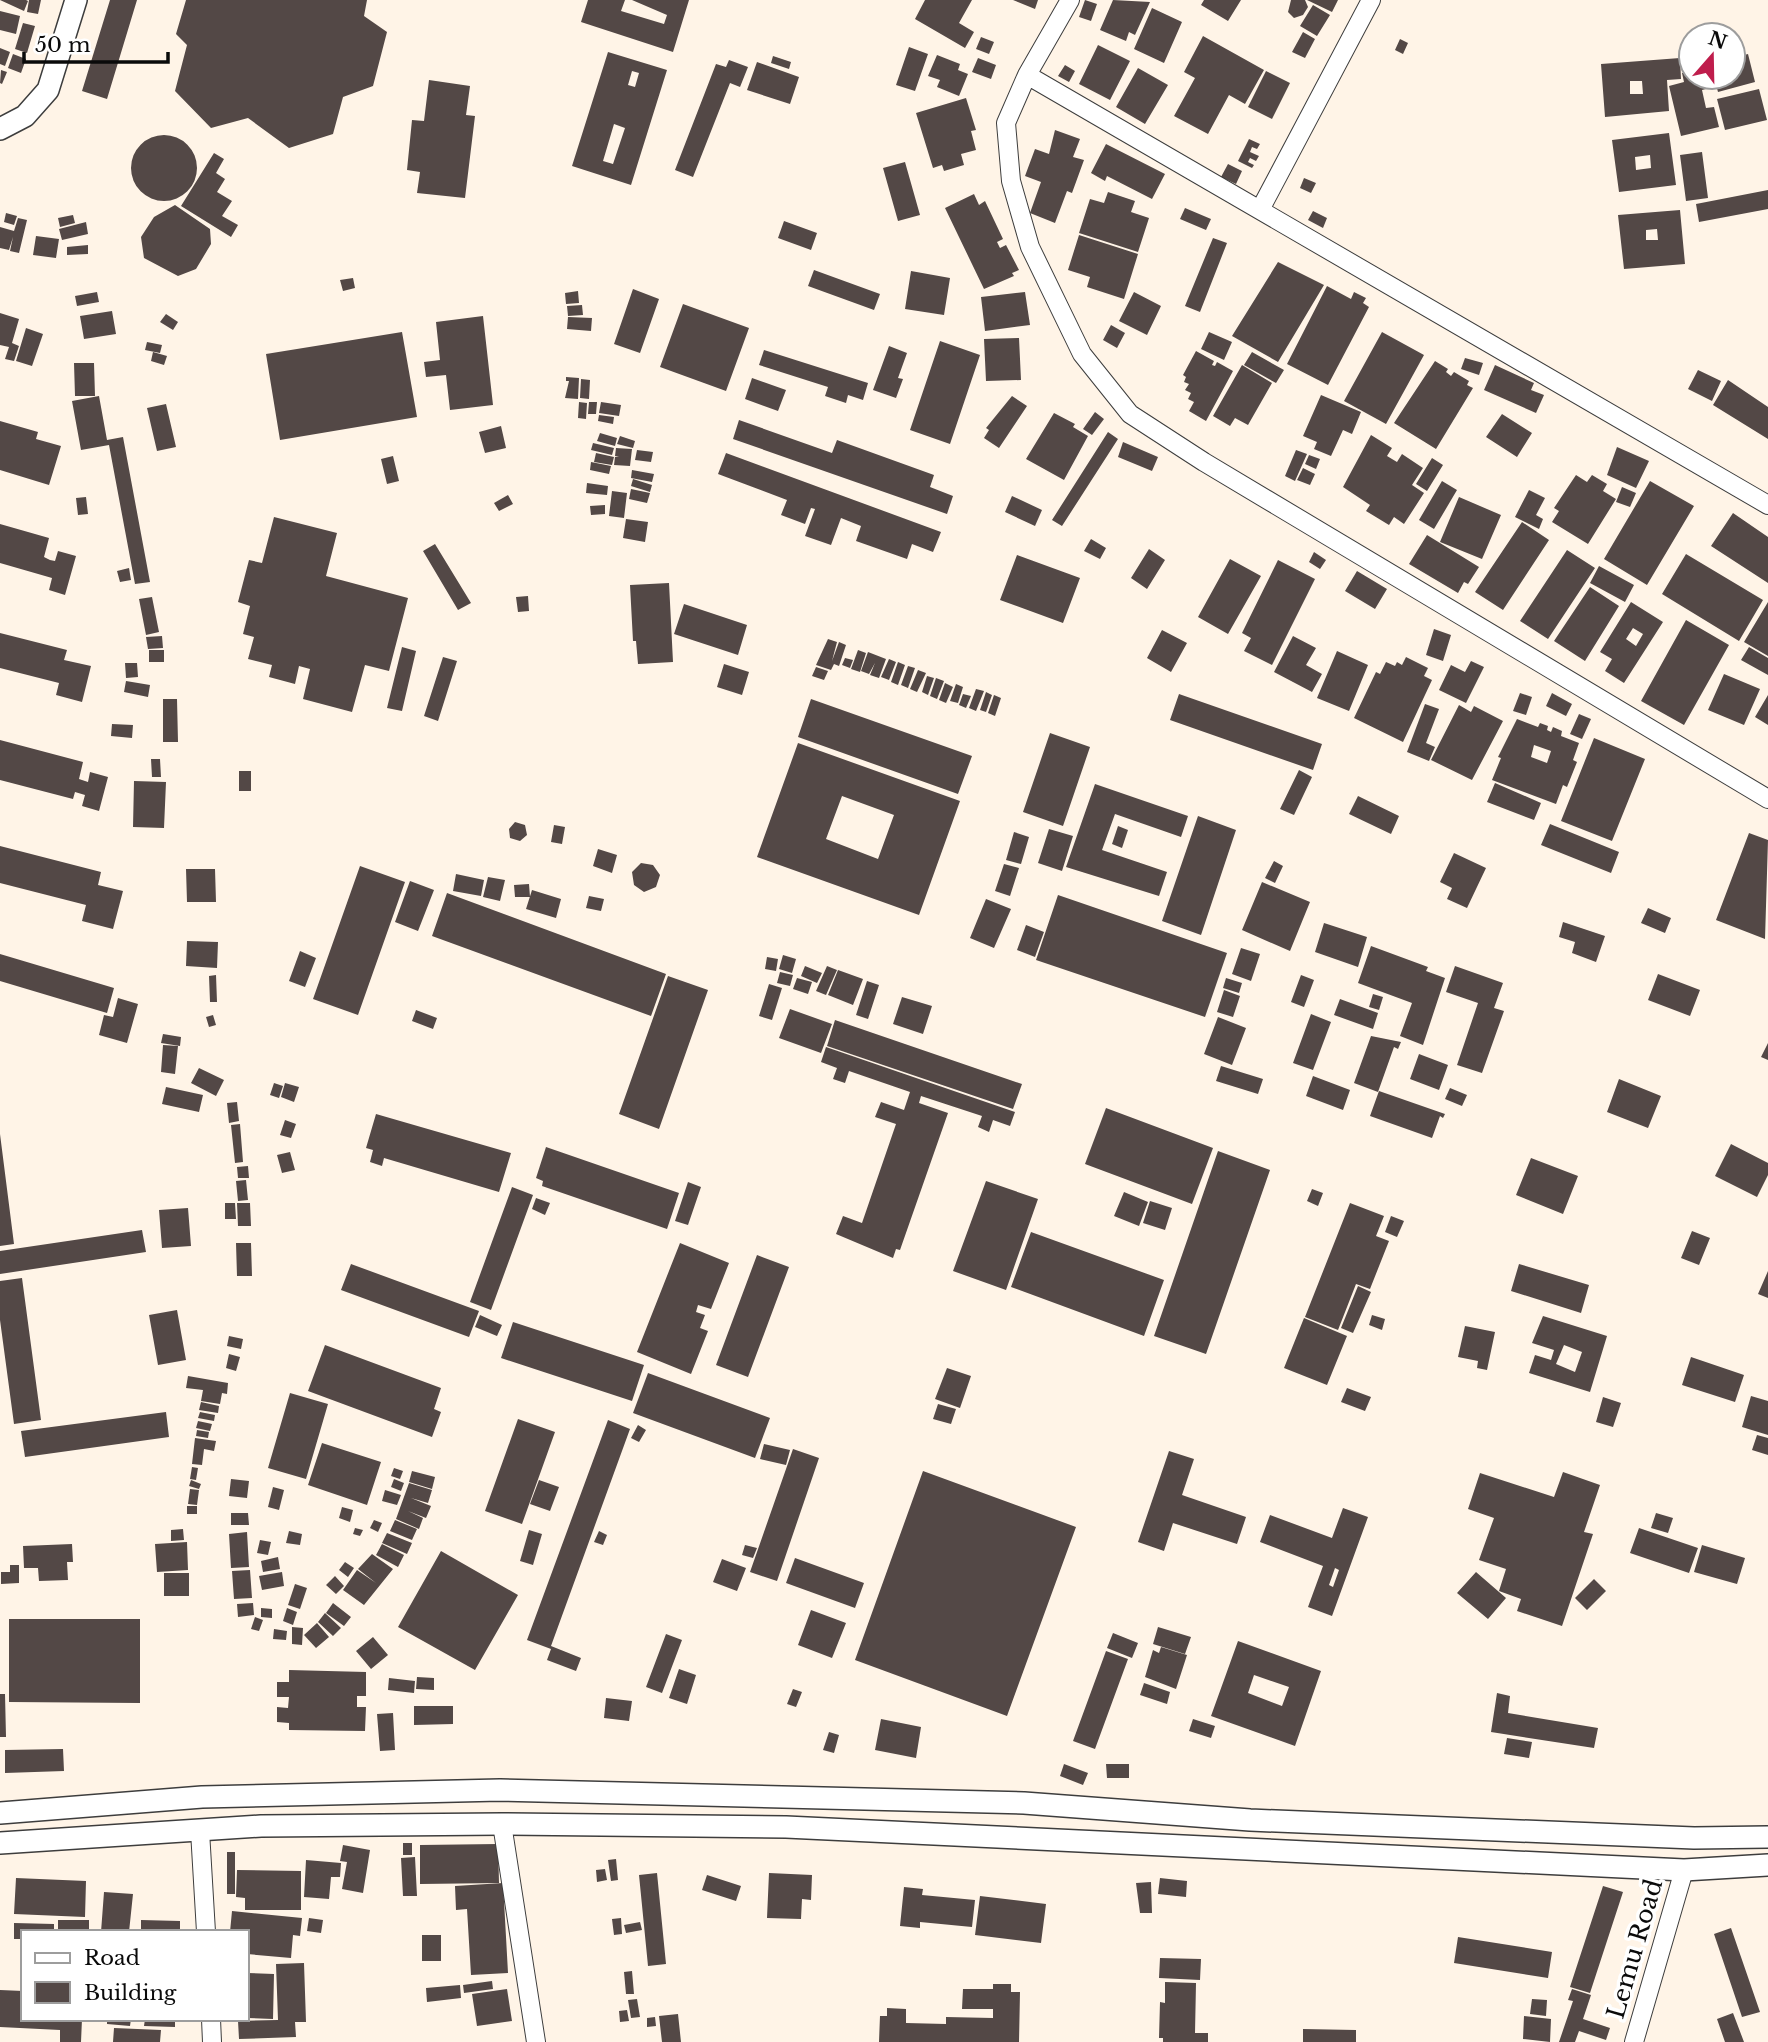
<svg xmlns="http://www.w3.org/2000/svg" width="1768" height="2042" font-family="'Libre Baskerville',serif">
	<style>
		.building { fill: #534846; fill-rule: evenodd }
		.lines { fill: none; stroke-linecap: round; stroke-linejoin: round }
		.minor-casing { stroke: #3d3d3d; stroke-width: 20 }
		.tertiary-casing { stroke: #3d3d3d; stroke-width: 24 }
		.minor { stroke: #fff; stroke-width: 18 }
		.tertiary { stroke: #fff; stroke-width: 21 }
		.labels { text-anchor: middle; stroke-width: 7; stroke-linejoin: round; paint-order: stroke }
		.street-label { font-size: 24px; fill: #0a0a0a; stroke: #fff }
	</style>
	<rect width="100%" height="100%" fill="#fff4e7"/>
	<path class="building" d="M0,0H26L28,1L24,11Z
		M29,0H41L38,14L27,12Z
		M110,0H137L107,99L82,91Z
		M186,0H367L364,16L387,32L373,86L343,97L333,134L289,148L248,118L211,128L175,91L187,45L176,34Z
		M588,0H625L621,11L664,24L667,15L632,0H689L673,52L581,22Z
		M925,0H972L959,23L974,32L965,48L915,19Z
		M1013,0H1038L1035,9Z
		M1085,0L1097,4L1091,21L1079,17Z
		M1113,0L1150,2L1135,35L1129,32L1126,41L1100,30Z
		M1204,0H1241L1228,21L1201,5Z
		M1291,0H1305L1308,7L1303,15L1294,18L1288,12Z
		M1307,0H1338L1332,12Z
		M1313,5L1330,15L1317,36L1300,26Z
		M1152,8L1182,22L1164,63L1134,49Z
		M0,11L20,16L16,34L0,30Z
		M23,23L35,26L27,53L15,49Z
		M1303,32L1315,39L1305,58L1292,52Z
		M1203,36L1264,70L1245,104L1229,95L1208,134L1174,116L1195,78L1184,72Z
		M981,37L994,42L989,54L976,49Z
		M1400,39L1408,43L1403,54L1395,50Z
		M1098,45L1130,61L1110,100L1079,84Z
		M909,47L928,54L915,91L896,85Z
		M0,48L10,52L5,66L0,64Z
		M608,52L667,70L631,185L572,166ZM632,71L639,73L635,87L628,85ZM614,124L625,128L613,164L603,161Z
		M13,54L26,59L21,73L8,68Z
		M1748,54L1755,82L1718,92L1714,77H1733V58Z
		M937,55L960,64L958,70L968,74L959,96L937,87L940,80L928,76Z
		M773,56L791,62L789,69L771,63Z
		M978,58L996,65L991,79L972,72Z
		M1680,58L1681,79L1667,80L1669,111L1605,117L1601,64ZM1630,81H1642L1643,94H1630Z
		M729,60L748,67L740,87L730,83L693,177L675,170L716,64L726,67Z
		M757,62L799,77L790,104L747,90Z
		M1065,65L1075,71L1069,82L1058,76Z
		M1138,68L1168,85L1145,124L1116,107Z
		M1,70L7,72L2,84L0,83Z
		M1266,71L1290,83L1272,119L1248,107Z
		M1691,71V77H1707L1710,88L1702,90L1706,108L1714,107L1719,127L1681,136L1669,86L1684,82L1682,73Z
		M429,80L470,86L466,115L475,116L465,198L417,193L420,172L407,170L412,120L424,121Z
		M1759,89L1767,120L1725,130L1717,99Z
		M966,98L976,130L971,131L976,150L961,154L964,165L944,171L942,165L933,168L916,113Z
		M1055,130L1080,139L1073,157L1084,160L1072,193L1067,191L1055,223L1030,213L1041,182L1025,176L1035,149L1049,154Z
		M1669,133L1676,185L1619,192L1612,140ZM1650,155L1651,168L1636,170L1635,157Z
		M131 168a33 33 0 1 1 66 0a33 33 0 1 1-66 0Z
		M1249,139L1260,144L1257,149L1252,147L1250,152L1259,156L1256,161L1250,158L1248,162L1254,165L1252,168L1238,161Z
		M1106,144L1165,174L1152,199L1107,176L1105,181L1091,173Z
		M1702,152L1708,198L1686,201L1680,155Z
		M214,153L224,159L216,173L225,179L217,192L232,201L222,216L238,225L231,237L181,206Z
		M905,162L920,215L898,221L883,168Z
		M1228,164L1242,171L1236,184L1221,177Z
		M1304,178L1316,183L1311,193L1300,188Z
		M1768,190V209L1699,222L1696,204Z
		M1108,192L1135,201L1131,212L1149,218L1138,252L1079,233L1090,199L1104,203Z
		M974,194L979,205L985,201L1003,239L997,242L1000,248L1006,245L1019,270L1012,273L1014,276L984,289L945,208Z
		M175,205L210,229L211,244L196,269L178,276L144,258L141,237L154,217Z
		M1185,208L1211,219L1206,230L1180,219Z
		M1680,210L1685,264L1624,269L1618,215ZM1657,229L1658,240H1646V230Z
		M1313,211L1327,218L1323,228L1308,220Z
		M6,213L17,216L14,225L4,222Z
		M73,215L75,223L60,227L58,218Z
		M18,218L27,220L19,253L10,251L13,237L9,250L0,248V227L14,231Z
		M784,221L817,233L811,250L778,238Z
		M86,222L88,234L62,240L59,229Z
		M1079,235L1138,254L1124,299L1087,287L1090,277L1068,270Z
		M36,236L59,239L56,258L33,255Z
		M1213,238L1227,243L1200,312L1185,306Z
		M88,245V254L67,255V247Z
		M1278,262L1324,285L1278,362L1232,336Z
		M814,270L880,294L874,310L808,286Z
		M911,271L950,278L944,315L905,309Z
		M353,278L355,288L343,291L340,280Z
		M1327,286L1351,299L1354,292L1366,298L1363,303L1369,307L1328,385L1287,364Z
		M633,289L659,299L640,353L614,344Z
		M578,291L579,303L566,304L565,293Z
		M97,292L99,302L77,306L75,296Z
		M1025,292L1030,325L985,331L981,297Z
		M1134,292L1161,306L1147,335L1119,321Z
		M683,304L749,328L726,391L660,367Z
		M582,305L583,315L568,316L567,306Z
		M112,311L116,334L84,339L80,316Z
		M0,313L19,319L12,343L19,346L14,361L5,359L9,347L0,345Z
		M166,314L178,322L173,330L160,322Z
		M483,316L493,405L450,410L446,375L426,377L424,362L440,360L436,322Z
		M568,317L592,318L591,331L567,329Z
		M1111,325L1125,333L1117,348L1103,340Z
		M26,328L43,334L32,366L16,361Z
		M402,332L417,417L280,440L266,354Z
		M1209,332L1232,342L1224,360L1201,349Z
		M1382,332L1424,355L1386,424L1344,401Z
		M1019,338L1021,380L986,381L984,339Z
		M940,341L980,355L950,444L910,430Z
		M147,342L162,345L160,353L145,350Z
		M889,346L907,353L898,378L903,379L896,398L873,390Z
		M764,350L868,383L863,400L848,395L846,403L825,396L828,387L759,365Z
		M1196,351L1214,361L1212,365L1215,366L1217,362L1233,371L1206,421L1189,411L1194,402L1188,399L1191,393L1185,390L1189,384L1184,382L1186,377L1183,375Z
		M153,352L167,356L164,365L151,361Z
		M1252,352L1284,370L1276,383L1244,365Z
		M1465,358L1483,363L1479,375L1461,369Z
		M1435,361L1448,369L1446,372L1451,376L1454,372L1469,381L1467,385L1473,388L1436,449L1394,423Z
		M74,363H94L95,396H75Z
		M1242,365L1272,383L1248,425L1235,418L1230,426L1213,416Z
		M1495,365L1534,383L1531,390L1544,395L1536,413L1484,390Z
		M1698,370L1721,381L1712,401L1688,389Z
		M566,377L579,378L578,399L565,398L569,381H566Z
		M752,378L786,390L778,411L745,399Z
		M581,379L590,380L589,399L580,398Z
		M1728,380L1768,407V439L1713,405Z
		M1321,395L1361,412L1352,434L1343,430L1331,456L1314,449L1317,442L1303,436Z
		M99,396L107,440L123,437L150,582L135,584L109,445L81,450L72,401Z
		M1012,396L1027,406L999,448L984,438L989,430L986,428Z
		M579,402L587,403L586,419L578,418Z
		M589,402H597L596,414H588Z
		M601,402L621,405L619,416L599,413Z
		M166,404L176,447L157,451L147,408Z
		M1095,412L1104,419L1092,435L1083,429Z
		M1054,413L1075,424L1073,427L1088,436L1064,480L1026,459Z
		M1502,414L1532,433L1517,457L1486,437Z
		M599,415L614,417L613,424L598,421Z
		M739,420L832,453L837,440L934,475L930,487L953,496L947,514L733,439Z
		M0,421L38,432L36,439L61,446L49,485L0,470Z
		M501,426L506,448L485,453L479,432Z
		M1108,432L1118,439L1062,526L1052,520Z
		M600,433L617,438L615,446L597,441Z
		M1371,435L1392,448L1387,456L1397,462L1402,454L1423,468L1412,485L1424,493L1404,524L1394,517L1389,525L1366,511L1370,505L1343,487Z
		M620,436L635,441L633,448L617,444Z
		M1123,442L1158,457L1152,471L1118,457Z
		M593,443L614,448L612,455L591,450Z
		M1617,447L1649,461L1636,488L1607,475Z
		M616,448L632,449L630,466L614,465L615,457H619L615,456Z
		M637,450L653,452L651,462L635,460Z
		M1296,450L1307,454L1295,481L1285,476Z
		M596,453L614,457L612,465L594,462Z
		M726,453L941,532L933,552L912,544L907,559L856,541L861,526L841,518L831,545L805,536L815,509L811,508L805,524L781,515L787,500L718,474Z
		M1309,455L1320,459L1316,469L1305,464Z
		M393,456L399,481L387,484L381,459Z
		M1432,458L1443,465L1427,491L1416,484Z
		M591,462L611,466L609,474L590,470Z
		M1303,468L1315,474L1310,485L1297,480Z
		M632,470L654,474L652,482L631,478Z
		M1576,475L1587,482L1592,475L1607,484L1603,491L1616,499L1588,544L1552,522L1559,511L1554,508Z
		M633,479L652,485L650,492L631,486Z
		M1442,481L1457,490L1434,529L1419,520Z
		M1650,481L1694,506L1647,585L1604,559Z
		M587,483L608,486L607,495L586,493Z
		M1622,487L1636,493L1630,507L1616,502Z
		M631,489L650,493L647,503L629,499Z
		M1529,490L1545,498L1536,515L1543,519L1539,529L1515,517Z
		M612,491L627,493L624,518L609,516Z
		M508,495L513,504L499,511L494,503Z
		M1012,496L1042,510L1035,526L1005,512Z
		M86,497L88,514L78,515L76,498Z
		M1459,497L1501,515L1482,559L1440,542Z
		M605,505V514L591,515L590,506Z
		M1733,513L1768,537V583L1711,546Z
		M274,517L337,533L326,576L408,598L389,671L365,665L352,712L303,699L310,669L299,666L295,684L269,677L272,665L248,659L254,637L243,634L250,606L238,602L249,560L262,563Z
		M626,519L648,522L645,542L623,538Z
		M1522,522L1549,540L1503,610L1475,592Z
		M0,524L49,538L44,557L50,560L55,561L58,551L76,556L65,595L49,590L52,578L0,563Z
		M1427,535L1479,567L1468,584L1464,582L1458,593L1409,564Z
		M1091,539L1106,548L1100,559L1084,551Z
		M435,544L471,603L458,610L423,551Z
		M1149,549L1165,560L1147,589L1131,578Z
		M1567,550L1595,568L1548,639L1520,621Z
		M1314,552L1326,560L1320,569L1309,562Z
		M1686,554L1763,600L1739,641L1662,594Z
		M1017,555L1080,578L1063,623L1000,600Z
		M1230,559L1261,576L1228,634L1198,617Z
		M1278,560L1315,579L1272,665L1244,651L1251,638L1242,633Z
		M1599,566L1634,585L1625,602L1590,583Z
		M129,568L131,580L120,582L117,571Z
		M1357,571L1387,589L1375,609L1345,591Z
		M669,583L673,662L638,664L636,641H633L630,585Z
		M1590,587L1619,606L1585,661L1554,641Z
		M528,596L529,611L518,612L516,597Z
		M152,597L159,632L146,635L139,599Z
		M1631,602L1663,622L1624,683L1605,671L1612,659L1600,652ZM1633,628L1643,634L1636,646L1626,639Z
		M1768,602V656L1744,642Z
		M684,604L747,625L738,655L674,634Z
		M1686,620L1729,645L1684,725L1641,701Z
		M1434,629L1451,635L1443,661L1426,655Z
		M1162,630L1187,643L1171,672L1147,658Z
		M0,633L67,650L64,660L91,666L82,702L56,695L59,683L0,668Z
		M162,636L163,648L148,649L146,637Z
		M1293,636L1316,648L1306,665L1322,674L1312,692L1274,672Z
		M828,639L837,642L832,661L839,642L846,645L839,666L834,664L831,670L816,665Z
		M402,647L416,651L402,711L387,708Z
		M1749,647L1768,658V675L1741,660Z
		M149,650H164V662H149Z
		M858,650L866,653L860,672L851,669Z
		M1337,651L1368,665L1349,711L1317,698Z
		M868,652L886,659L879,678L870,675L875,663L869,674L861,671Z
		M443,657L457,661L438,721L424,716Z
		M1406,657L1428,668L1424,676L1432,680L1403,742L1354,718L1376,672L1380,674L1386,662L1395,666L1397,662L1402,665Z
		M845,658L853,660L850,668L842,665Z
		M889,659L896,662L889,680L881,677Z
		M1471,661L1484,667L1466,703L1439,690L1451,665L1465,672Z
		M898,662L905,665L898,685L891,682Z
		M125,663H137L138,677L126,678Z
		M724,664L749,672L742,695L717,687Z
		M908,666L915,668L908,688L901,685Z
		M816,667L828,671L824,680L812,676Z
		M918,670L926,673L917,692L910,689Z
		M1724,674L1760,689L1744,725L1708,710Z
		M927,676L934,678L928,695L922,692Z
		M936,678L944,681L937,699L930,696Z
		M126,681L150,685L148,697L124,692Z
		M945,683L953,687L946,703L939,700Z
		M956,684L963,687L958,703L950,701Z
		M976,689L984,691L976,711L969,708Z
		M986,692L992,695L986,712L980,710Z
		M1520,693L1532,697L1526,715L1513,711Z
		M1552,693L1572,704L1566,716L1546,706Z
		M963,694L971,696L966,708L959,705Z
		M1179,694L1322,744L1313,770L1170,720Z
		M994,695L1001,698L995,716L988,713Z
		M1768,695V725L1755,717Z
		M163,699H177L178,742H163Z
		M811,699L972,756L958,794L798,737Z
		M1425,704L1439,709L1426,743L1435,747L1429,761L1407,752Z
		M1459,705L1471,712L1474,706L1503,721L1472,780L1431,760Z
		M1579,714L1591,719L1582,739L1570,734Z
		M1517,719L1538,727L1540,723L1548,726L1547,730L1551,732L1553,727L1562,731L1561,736L1579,743L1573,760L1577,762L1567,787L1563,785L1556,804L1492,780L1501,758L1498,757ZM1534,745L1551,751L1547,763L1531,757Z
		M112,724L133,725L132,738L111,736Z
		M1050,733L1090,747L1063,826L1023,812Z
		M1594,738L1645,759L1612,841L1561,821Z
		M0,740L83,762L79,779L88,782L90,772L108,777L99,811L82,806L85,795L75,792L73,799L0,780Z
		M798,743L960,801L919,915L757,857ZM842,796L894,815L878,859L826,839Z
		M151,759H160L161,777H152Z
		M1299,770L1312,777L1294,815L1280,809Z
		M239,771H251V791H239Z
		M134,781L166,782L164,828L133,827Z
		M1495,783L1541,803L1534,820L1487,802Z
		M1095,784L1188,816L1181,837L1115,814L1102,850L1167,872L1159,896L1066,867Z
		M1358,796L1399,816L1391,834L1349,814Z
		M1198,816L1236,830L1201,935L1162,921Z
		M515,822L525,825L527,835L520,841L510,838L509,829Z
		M1550,824L1619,852L1611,873L1541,845Z
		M554,825L565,827L562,844L551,842Z
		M1118,826L1128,830L1122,848L1112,844Z
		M1049,829L1073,836L1062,871L1038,863Z
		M1014,832L1029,837L1021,864L1006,860Z
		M1749,833L1768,840L1765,939L1716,920Z
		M0,846L101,872L98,885L123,891L113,929L82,921L86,905L0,883Z
		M598,849L617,855L612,873L593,866Z
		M1454,853L1486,868L1467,908L1447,899L1452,888L1440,882Z
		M1274,861L1283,866L1275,883L1265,878Z
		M641,863L653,865L660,875L656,887L644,892L634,885L632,872Z
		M1004,864L1019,868L1010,896L995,891Z
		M360,866L405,882L358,1015L313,999Z
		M186,869H215L216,902H187Z
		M456,874L484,880L481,896L453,891Z
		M488,877L505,880L500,901L483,897Z
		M410,881L434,890L418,931L395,922Z
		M1262,882L1310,902L1290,951L1242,930Z
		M529,884L530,897H515L514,885Z
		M532,890L561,899L556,918L526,909Z
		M447,893L666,974L651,1016L432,936Z
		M1058,895L1227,953L1205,1017L1036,960Z
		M589,896L604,899L601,911L586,908Z
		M986,899L1011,909L994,948L970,938Z
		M1648,908L1671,918L1665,933L1641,923Z
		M1563,922L1605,936L1596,962L1572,953L1575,942L1559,937Z
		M1324,923L1367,937L1358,967L1315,952Z
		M1026,925L1044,932L1035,957L1017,950Z
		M187,941L218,942L217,968L186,966Z
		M1371,946L1428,967L1426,971L1445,978L1423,1045L1400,1036L1412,1003L1358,983Z
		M1241,948L1260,954L1251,981L1232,974Z
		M300,951L316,958L305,987L289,981Z
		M0,954L114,988L107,1013L0,981Z
		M783,955L796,959L792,973L779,969Z
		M767,957L778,959L776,971L765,969Z
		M805,966L822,973L817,983L801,976Z
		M827,966L837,970L826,995L816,991Z
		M1455,966L1503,983L1494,1008L1504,1011L1482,1073L1457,1065L1478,1003L1446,992Z
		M838,970L863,979L853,1005L828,995Z
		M780,972L793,975L790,986L777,983Z
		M1658,974L1700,990L1690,1016L1648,1000Z
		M216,975L217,1002H210L209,976Z
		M1301,975L1314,980L1304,1007L1291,1002Z
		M668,976L708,990L659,1129L619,1114Z
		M797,978L812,982L808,994L793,989Z
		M1226,978L1242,983L1239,993L1223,988Z
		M867,981L879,985L868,1019L856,1015Z
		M769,984L782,988L772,1020L759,1016Z
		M1224,990L1240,996L1233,1017L1217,1012Z
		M1373,994L1383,997L1379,1010L1369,1007Z
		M902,997L932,1006L923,1034L893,1024Z
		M118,998L138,1004L127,1043L99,1035L104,1015L113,1017Z
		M1340,999L1378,1013L1373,1029L1334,1015Z
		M790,1009L832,1024L821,1053L779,1038Z
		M416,1010L437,1018L433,1029L412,1021Z
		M1311,1014L1331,1022L1313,1070L1293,1063Z
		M213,1015L216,1025L209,1027L206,1017Z
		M1218,1017L1246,1028L1232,1065L1204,1054Z
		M835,1020L1022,1084L1013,1109L827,1046Z
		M163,1034L181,1037L180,1046L161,1043Z
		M1371,1036L1401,1042L1398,1049L1394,1047L1378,1092L1354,1083Z
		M1768,1043V1060L1761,1057Z
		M163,1045L178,1046L175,1074L161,1072Z
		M826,1047L1015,1112L1010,1126L993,1120L989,1132L978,1127L982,1116L921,1096L919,1103L948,1113L900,1250L896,1249L893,1258L836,1234L843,1216L862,1223L896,1124L875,1117L881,1102L904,1110L910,1092L849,1071L845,1083L833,1079L837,1068L821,1062Z
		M1419,1054L1448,1065L1439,1090L1410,1079Z
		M1221,1066L1263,1079L1258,1094L1216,1081Z
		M199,1068L224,1080L216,1096L191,1083Z
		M1313,1076L1350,1090L1343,1110L1306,1096Z
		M1619,1079L1661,1096L1648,1128L1607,1112Z
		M274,1083L283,1086L279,1098L270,1095Z
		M285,1083L299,1087L294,1102L281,1097Z
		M166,1087L203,1095L199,1112L162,1104Z
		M1450,1088L1467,1095L1462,1106L1445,1099Z
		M1379,1091L1445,1114L1443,1118L1440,1116L1432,1138L1370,1116Z
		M237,1102L239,1121L229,1123L227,1103Z
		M1106,1108L1213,1148L1192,1204L1085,1164Z
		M376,1114L511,1153L499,1192L384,1158L382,1166L370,1162L373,1150L366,1148Z
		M285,1120L296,1124L291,1138L280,1135Z
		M240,1124L243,1162L235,1163L231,1125Z
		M0,1134L14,1244L0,1246Z
		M1731,1144L1768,1163V1175L1757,1197L1715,1176Z
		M546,1147L679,1193L667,1229L542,1186L543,1181L536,1178Z
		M1218,1151L1270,1170L1206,1354L1154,1336Z
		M290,1152L295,1170L282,1173L277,1155Z
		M1531,1158L1578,1176L1563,1214L1516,1195Z
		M248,1166L249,1178H238L237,1167Z
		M246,1180L248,1200L238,1201L236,1181Z
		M986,1181L1038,1199L1006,1290L953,1271Z
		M688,1182L701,1187L688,1225L675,1221Z
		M512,1187L533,1195L491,1310L470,1302Z
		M1312,1189L1323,1193L1318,1206L1307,1201Z
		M1124,1192L1148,1202L1139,1226L1114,1216Z
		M536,1198L550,1203L545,1215L532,1209Z
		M1150,1201L1172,1208L1165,1230L1143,1223Z
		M225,1203H235L236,1219H225Z
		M237,1203H250L251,1226H238Z
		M1350,1203L1384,1216L1376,1236L1389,1241L1370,1289L1356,1284L1338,1330L1305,1317Z
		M188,1208L191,1246L162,1248L159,1210Z
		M1391,1216L1404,1221L1397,1237L1385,1232Z
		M142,1230L146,1252L0,1274V1251Z
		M1692,1231L1710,1238L1699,1265L1681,1258Z
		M1031,1232L1164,1280L1144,1336L1011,1287Z
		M236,1243H251L252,1276H237Z
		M680,1243L729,1263L711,1309L698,1305L696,1312L705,1315L700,1328L708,1331L691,1374L637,1352Z
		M757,1255L789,1267L748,1377L716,1365Z
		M351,1264L479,1311L469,1337L341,1290Z
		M1519,1264L1589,1285L1581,1313L1511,1291Z
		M1768,1271V1298L1758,1294Z
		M22,1278L41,1420L14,1424L0,1320V1281Z
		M1358,1286L1371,1292L1353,1333L1341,1328Z
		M177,1310L186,1360L158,1365L149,1315Z
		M480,1315L502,1325L497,1336L475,1327Z
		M1372,1315L1385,1319L1382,1330L1369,1325Z
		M1543,1316L1607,1336L1590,1392L1529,1373L1535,1355L1551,1360L1554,1350L1532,1343ZM1564,1345L1582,1352L1575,1372L1556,1364Z
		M1304,1318L1347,1336L1327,1385L1284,1368Z
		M513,1322L644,1365L632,1401L501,1358Z
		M1465,1326L1495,1332L1487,1370L1477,1368L1478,1361L1458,1357Z
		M229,1336L243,1339L241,1349L227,1346Z
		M325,1345L441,1388L434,1409L441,1412L432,1437L308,1391Z
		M229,1354L240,1357L236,1371L226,1368Z
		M1691,1357L1744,1375L1735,1402L1682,1385Z
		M947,1368L971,1376L960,1408L935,1399Z
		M648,1373L770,1418L755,1458L633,1413Z
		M188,1376L228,1383L227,1394L222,1393L220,1404L201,1401L203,1390L186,1388Z
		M1347,1388L1371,1397L1365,1411L1341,1402Z
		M290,1393L328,1404L306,1479L268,1468Z
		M1751,1396L1768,1401V1435L1742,1427Z
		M1603,1397L1621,1403L1613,1427L1596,1422Z
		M201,1402L219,1406L218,1413L199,1410Z
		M938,1404L956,1409L951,1424L933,1419Z
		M166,1412L169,1437L25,1457L21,1431Z
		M200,1412L215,1415L214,1421L198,1418Z
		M518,1419L555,1432L522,1524L485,1511Z
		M608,1420L630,1429L551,1646L581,1658L576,1671L547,1660L551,1649L527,1640Z
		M198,1421L212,1424L210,1431L196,1428Z
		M638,1425L646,1430L639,1442L631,1438Z
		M197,1430L209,1432L208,1438L196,1436Z
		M1757,1435L1768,1438V1455L1752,1450Z
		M195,1438L216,1441L214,1451L204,1449L202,1465L192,1464Z
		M322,1443L381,1462L367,1505L308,1485Z
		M764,1444L790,1450L786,1465L760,1459Z
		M793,1449L819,1458L777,1581L750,1572Z
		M1169,1451L1194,1459L1182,1495L1246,1517L1237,1544L1173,1523L1164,1551L1138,1542Z
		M192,1467L198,1468L196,1480L190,1479Z
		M394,1468L403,1471L400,1479L391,1476Z
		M412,1471L435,1477L432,1489L409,1482Z
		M923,1471L1076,1527L1007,1716L855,1660Z
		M1563,1472L1600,1485L1584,1532L1593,1534L1562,1626L1517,1611L1521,1599L1499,1591L1506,1569L1479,1560L1494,1518L1468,1509L1480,1473L1554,1497Z
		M231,1479L249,1481L247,1498L229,1496Z
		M394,1479L404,1483L401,1491L391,1487Z
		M191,1480L201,1484L199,1489L189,1486Z
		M539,1480L559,1487L550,1511L530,1504Z
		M409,1483L432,1490L428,1503L411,1498L431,1506L426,1518L408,1511L423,1518L419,1529L396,1519Z
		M273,1487L284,1490L279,1510L268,1507Z
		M190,1489L199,1490L197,1505L188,1504Z
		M385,1490L401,1495L397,1505L382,1501Z
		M187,1506H197V1514H187Z
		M342,1507L353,1510L350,1522L339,1518Z
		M1343,1508L1368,1517L1332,1616L1308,1607L1323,1566L1260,1542L1270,1515L1332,1538ZM1335,1568L1339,1570L1333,1587L1329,1585Z
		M231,1513H248L249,1525H231Z
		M1656,1513L1673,1518L1668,1533L1651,1528Z
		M374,1520L382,1523L378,1532L370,1528Z
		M395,1520L417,1529L412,1540L390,1531Z
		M355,1528L363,1530L360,1536L353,1534Z
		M1639,1528L1698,1548L1689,1573L1630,1553Z
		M183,1529L184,1540L171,1541V1530Z
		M529,1530L542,1534L533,1565L520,1561Z
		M289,1531L302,1534L300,1545L286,1543Z
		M599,1531L607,1535L603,1545L594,1542Z
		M247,1532L249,1567L231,1568L229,1534Z
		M387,1533L412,1543L407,1554L382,1543Z
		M260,1540L271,1542L268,1555L257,1553Z
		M187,1542L188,1570L157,1572L155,1544Z
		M72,1544L73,1562H67L68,1580L39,1581L38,1568H24L23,1546Z
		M382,1544L404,1555L398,1567L376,1555Z
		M745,1545L757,1548L753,1558L742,1555Z
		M1702,1545L1745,1558L1737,1584L1694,1572Z
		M441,1551L518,1595L475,1670L398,1627Z
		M372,1554L393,1569L364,1605L343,1590L357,1570L376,1583L358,1569Z
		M278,1557L280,1569L263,1572L261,1561Z
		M795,1558L864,1583L855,1608L786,1583Z
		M722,1559L746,1568L737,1591L713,1582Z
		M345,1562L354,1568L348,1577L339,1570Z
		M10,1565H19V1583L1,1584V1572H10Z
		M250,1570L252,1598L234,1599L232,1571Z
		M282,1572L284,1586L262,1590L259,1576Z
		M1476,1572L1506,1598L1488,1619L1457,1593Z
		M164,1573H189V1596H164Z
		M335,1576L344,1586L336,1594L326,1585Z
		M1594,1579L1606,1591L1587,1610L1575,1598Z
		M295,1584L307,1588L300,1609L288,1605Z
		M253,1603L254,1615L238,1617L237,1604Z
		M333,1603L351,1617L344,1626L326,1613Z
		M261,1608L272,1609V1618L261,1617Z
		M287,1608L297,1612L293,1625L283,1621Z
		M811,1610L846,1623L832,1658L798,1645Z
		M325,1613L341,1628L333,1636L318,1622Z
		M255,1617L263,1620L259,1631L251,1629Z
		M9,1619H140V1703L9,1702Z
		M317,1623L329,1637L316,1648L304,1635Z
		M292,1627L303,1628L302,1645L292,1644Z
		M1158,1627L1191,1637L1185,1654L1153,1644Z
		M274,1629L287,1631L286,1640L273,1639Z
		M1113,1633L1138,1643L1132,1658L1107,1648Z
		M666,1634L682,1640L662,1693L646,1687Z
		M373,1637L388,1655L371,1669L356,1651Z
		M1238,1641L1321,1671L1295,1746L1211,1716ZM1254,1675L1289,1687L1282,1706L1248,1693Z
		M1161,1647L1187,1655L1176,1689L1145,1677L1153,1650L1159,1653Z
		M1106,1651L1128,1659L1095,1749L1073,1741Z
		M679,1669L696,1675L687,1704L669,1698Z
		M289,1670L366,1672V1696H357V1707H366L365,1731L289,1730V1723L277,1722V1707L288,1708L289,1697H277V1682H289Z
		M417,1677L434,1678V1690L416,1689Z
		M389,1678L415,1681L414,1693L388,1690Z
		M1144,1683L1170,1692L1167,1704L1140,1695Z
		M793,1689L802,1692L796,1707L787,1704Z
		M1497,1693L1510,1696L1508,1713L1598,1728L1594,1748L1491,1732Z
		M0,1694H5L6,1737H0Z
		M606,1698L632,1701L629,1721L604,1718Z
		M414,1706H453V1724L414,1725Z
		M393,1713L395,1750L380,1751L377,1714Z
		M881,1719L921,1727L916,1758L875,1750Z
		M1193,1719L1215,1726L1211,1738L1189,1731Z
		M829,1732L839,1735L834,1753L823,1750Z
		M1507,1738L1532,1742L1529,1758L1504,1754Z
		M63,1749L64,1771L5,1773V1750Z
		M1064,1764L1088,1773L1083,1785L1060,1776Z
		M1106,1764H1129V1778H1107Z
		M403,1843H412V1855H403Z
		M498,1844L499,1883L420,1884V1845Z
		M343,1845L370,1850L363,1893L342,1889L347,1862L340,1861Z
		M227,1852H235V1894H227Z
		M415,1857L417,1896H403L401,1858Z
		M616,1859L618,1880L611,1881L608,1860Z
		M306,1860L341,1863L340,1877H331L329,1899L304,1897Z
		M605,1869L607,1880L597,1882L596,1870Z
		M237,1870L301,1871V1910H245V1898L236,1897Z
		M657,1873L666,1964L648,1966L639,1875Z
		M769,1873L812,1875L811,1900L802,1899L801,1919L767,1918Z
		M707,1875L741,1886L736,1901L702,1890Z
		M16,1878L86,1881L85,1917L14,1914Z
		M1160,1878L1187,1881L1186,1897L1158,1894Z
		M1151,1882L1152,1913H1140L1136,1883Z
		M503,1883L508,1973L471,1975L467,1909L456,1910L455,1886Z
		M1603,1886L1623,1892L1590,1993L1570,1987Z
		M904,1887L923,1889L922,1895L975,1900L972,1927L920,1922V1928L900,1926Z
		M104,1892L133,1894L129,1932H101Z
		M980,1896L1046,1904L1041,1943L975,1935Z
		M232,1911L302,1918L300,1936L293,1935L291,1958L247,1954V1932H230Z
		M309,1918L323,1920L321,1933L307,1931Z
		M621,1918L622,1934L614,1935L612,1919Z
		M58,1920H89V1932H58Z
		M141,1920L180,1921V1932H141Z
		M640,1922L642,1930L626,1933L624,1925Z
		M14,1923L54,1924V1932H23V1939H14Z
		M1731,1928L1760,2012L1742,2017L1714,1934Z
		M422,1935H441V1961H422Z
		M1458,1937L1552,1952L1548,1978L1454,1963Z
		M1160,1958L1201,1959L1200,1980L1159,1978Z
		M304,1963L306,2022H295L296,2037L239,2039L238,2021L278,2020L276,1964Z
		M632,1971L634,1994H626L624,1972Z
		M247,1973L274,1974L273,2019L247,2018Z
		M492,1981L493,1989L464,1993L463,1985Z
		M1165,1982L1196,1983L1195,2033H1208V2042H1163V2038H1159L1160,2002L1165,2003Z
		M993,1984H1011V1992H1020L1019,2042H879L880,2016H887V2008L906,2009V2023L946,2024V2017L993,2018V2009H962L963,1989H993Z
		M460,1985L461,1998L427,2002L426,1988Z
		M507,1989L512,2021L477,2026L472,1994Z
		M1572,1989L1591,1995L1583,2019L1610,2028L1606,2040L1579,2031L1575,2042H1559L1573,2001L1568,2000Z
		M0,1990L23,1991V2019H82L81,2042H60V2030L0,2027Z
		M637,1999L640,2017L631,2018L628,2000Z
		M1532,1999L1547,2000L1546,2016L1530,2014Z
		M627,2010L629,2021L620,2022L619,2011Z
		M1733,2013L1744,2042H1725L1717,2019Z
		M678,2014L681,2042H662L659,2016Z
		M1524,2016L1551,2019L1550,2042L1523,2039Z
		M655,2017L656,2026L647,2027V2018Z
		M107,2019H131L130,2026L107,2024Z
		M145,2019H175V2027L144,2026Z
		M114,2028L161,2030L160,2042H113Z
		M1303,2029L1356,2030V2042H1303Z"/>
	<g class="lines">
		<defs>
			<path id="minor" d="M1070,0L1027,75L1006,123L1011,181L1030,247L1082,354L1130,414L1204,462L1768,799
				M1027,75L1768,505
				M1261,208L1371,0
				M502,1824L536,2042
				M200,1831L206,1932
				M211,2019L212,2042
				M1634,2042L1684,1870"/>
			<path id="tertiary" d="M0,129L25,116L48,90L76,0
				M0,1813L202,1797L500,1790L1024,1803L1250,1820L1694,1838L1768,1837
				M0,1843L261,1826L502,1824L786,1827L1684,1870L1768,1865"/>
		</defs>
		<use href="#minor" class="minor-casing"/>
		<use href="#tertiary" class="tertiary-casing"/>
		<use href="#minor" class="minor"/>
		<use href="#tertiary" class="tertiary"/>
	</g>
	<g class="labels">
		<g class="street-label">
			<text transform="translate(1635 1949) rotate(-74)" y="8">Lemu Road</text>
		</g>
	</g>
	<rect x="21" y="1930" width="228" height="91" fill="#ffffff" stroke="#9d9d9d" stroke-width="2"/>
	<rect x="35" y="1953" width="35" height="10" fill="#ffffff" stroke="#9d9d9d" stroke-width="2"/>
	<text x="84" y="1965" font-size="21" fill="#0a0a0a">Road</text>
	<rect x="35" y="1982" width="35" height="21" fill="#534846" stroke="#9d9d9d" stroke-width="2"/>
	<text x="84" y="2000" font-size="21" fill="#0a0a0a">Building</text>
	<g transform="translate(1712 56) rotate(20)"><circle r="33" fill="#ffffff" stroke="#9d9d9d" stroke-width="2"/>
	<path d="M0-5L12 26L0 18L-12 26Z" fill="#bf1d4c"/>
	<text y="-10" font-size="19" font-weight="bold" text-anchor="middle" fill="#0a0a0a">N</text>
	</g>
	<path d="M24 52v10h144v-10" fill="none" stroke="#0a0a0a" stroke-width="3.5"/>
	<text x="35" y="52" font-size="21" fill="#0a0a0a" stroke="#ffffff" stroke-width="5" paint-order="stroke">50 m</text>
</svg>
